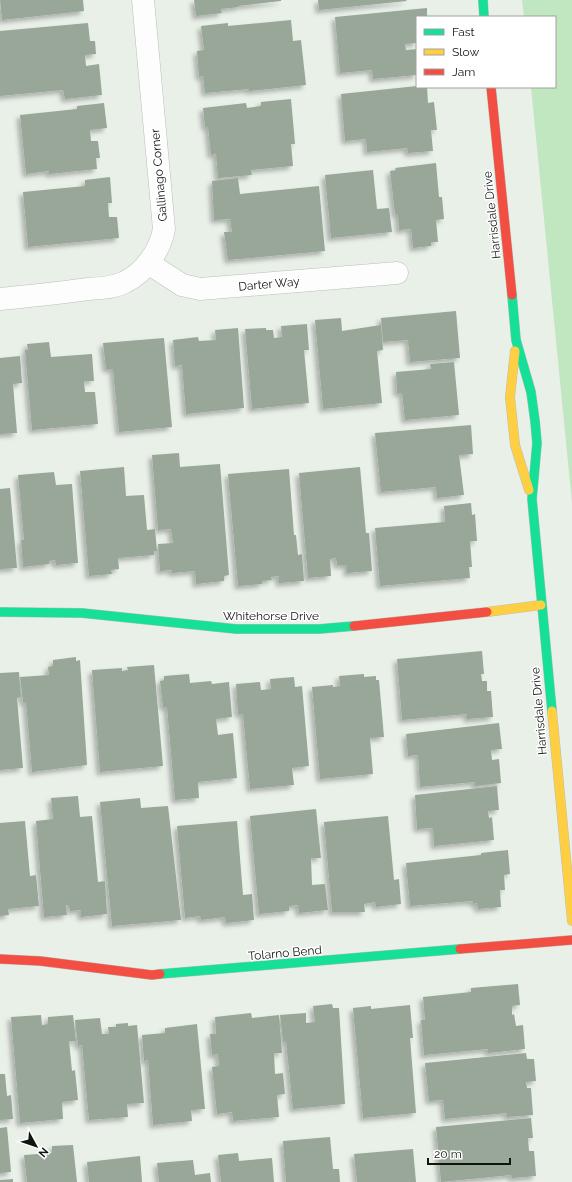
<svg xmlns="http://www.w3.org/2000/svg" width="572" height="1182" viewBox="0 0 572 1182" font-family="Raleway,sans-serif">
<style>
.green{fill:#c0e7bf}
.building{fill:#98a798;filter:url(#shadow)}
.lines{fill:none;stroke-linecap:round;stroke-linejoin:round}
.street-casing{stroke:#b9bfb9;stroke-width:23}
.fast-casing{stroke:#b9bfb9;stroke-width:10}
.slow-casing{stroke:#b9bfb9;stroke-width:10}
.jam-casing{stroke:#b9bfb9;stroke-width:10}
.street{stroke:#fcfdfc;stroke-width:22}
.fast{stroke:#16e098;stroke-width:9}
.slow{stroke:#ffcf43;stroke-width:9}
.jam{stroke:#f24e42;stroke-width:9}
.labels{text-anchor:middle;stroke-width:3;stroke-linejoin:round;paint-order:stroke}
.street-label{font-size:12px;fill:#111511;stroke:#fff}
</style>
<defs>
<filter id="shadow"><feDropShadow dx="-3.5" dy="3.5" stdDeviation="2" flood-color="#0004"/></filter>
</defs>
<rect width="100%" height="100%" fill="#e9f0e8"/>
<path class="green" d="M522,0H572V503L531,87H555V17H524Z"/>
<g class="building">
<path d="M0,0H83L84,11L2,20Z"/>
<path d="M194,0H281V1L238,6L239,7L221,9L222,13L196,16Z"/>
<path d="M318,0H406L407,1L319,10Z"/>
<path d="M427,8V17H417V43L405,44L406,50L417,49V75L373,79L372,70L340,73L335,17Z"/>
<path d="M291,20L293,41L301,40L306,85L249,91V89L205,93L203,76L199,77L197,51L204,50L201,26L228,23V26Z"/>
<path d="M88,23L90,41H95L96,54L85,55L86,66L99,64L102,95L65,99L63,90L0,96V31Z"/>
<path d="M417,86L427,87L428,103L434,102L437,130H431L433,151L408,153L407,148L367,152L366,139L345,141L341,94Z"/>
<path d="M291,99L295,144H291L293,166L251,170L252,175L218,178L216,154L211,155L208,127H205L203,108L246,103L247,108L261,106V102Z"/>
<path d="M104,103L107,128L90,130L91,141H98L100,158H96L97,169L49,174V171L26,174L20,115L77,109V106Z"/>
<path d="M436,163L439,197H442L444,219L436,220L438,242H431V246L413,248L411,229L399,230L398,214H395L390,171L396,170L395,168Z"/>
<path d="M373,170L377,209L389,208L392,232L331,238L325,175Z"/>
<path d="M110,177L112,203H108L109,217H117L119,238L28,247L23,192L85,186V180Z"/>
<path d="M238,178L240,194L319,186L325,251L228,260L224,232H232L230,219L214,220L212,181Z"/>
<path d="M456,311L460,358L410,362L408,340L383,342L381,318Z"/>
<path d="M341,318L342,331L381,325L383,350L377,351L382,403L323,409L315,320Z"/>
<path d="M307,324L309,350H304L309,403L252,409L245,329L266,328V330H273L274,338L282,337L281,326Z"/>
<path d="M238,328L244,408L186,414L182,365L175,366L173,340L198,337L199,341L216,340L215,330Z"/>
<path d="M164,338L172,427L119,432L113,369H106L103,343Z"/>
<path d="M49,342L51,357L92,354L94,381H84L85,392H95L98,424L32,430L25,350H28L27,344Z"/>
<path d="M20,356L22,383L13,384L17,433L0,434V358Z"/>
<path d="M454,362L459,415L405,420L402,393H397L396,372L431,369L430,364Z"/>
<path d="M471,425L473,454L459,455L464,495L437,498L436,487L381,492L375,433Z"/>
<path d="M179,453L180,467L220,464L229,575L224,576V581L196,584L195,571L172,573V570L160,571L158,544L173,543L171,529L158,530L152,455Z"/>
<path d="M124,467L126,496L144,495L147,530L155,529L157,551H154V555L118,558L119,569L111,570L112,574L89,576L80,471Z"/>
<path d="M360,467L366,533H369L372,571L347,573V565H337L336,558L330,559L331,576L308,578L299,473Z"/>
<path d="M289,469L294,535H296L298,555L302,554L304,581L279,583V576L271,577L272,580L262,581V584L238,586L228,474Z"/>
<path d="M54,472L56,485L72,484L78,563L56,565L55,560L49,561V564L23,567L21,540H24L18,475Z"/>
<path d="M10,488L17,568L0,569V489Z"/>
<path d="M471,503L472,515L475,514L477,541H470L472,567H469L470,578L380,586L375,528L445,522L444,506Z"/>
<path d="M482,651L484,674H481L482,681H487V691H491L493,717L467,719V714L402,720L397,659Z"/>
<path d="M76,657V661L80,660L87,765L32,772L26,702H23L20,677L49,675L48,667L53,666V660Z"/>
<path d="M154,665L163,766L100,772L92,670L122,668V671L128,670L127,667Z"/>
<path d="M19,672L21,697L17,698L23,768L0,770V673Z"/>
<path d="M189,674L190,683L211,681L212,684L229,682L232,717L216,719L218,735L233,733L237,778L198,782L199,798L175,800L167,707H163L160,681L164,680V676Z"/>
<path d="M364,674V677L376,676V680H379L384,737L370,738L373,774L320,779L312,687L333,685V687L340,686L339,676Z"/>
<path d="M294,677L295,687L302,686L309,766L292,768L294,785L250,789L243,714H238L236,684L260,682L261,690L271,689L270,679Z"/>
<path d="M499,723L502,749L491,750L492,760L499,759L501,783L475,786V782L420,787L418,755L408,756L406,734Z"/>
<path d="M497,786L499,810L488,811L489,818L492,817L494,840L434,846L433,828L417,829L415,795Z"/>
<path d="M78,796L80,817L92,816L98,882L105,881L107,914L81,917V910L70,911L69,905H66L67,915L44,917L36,821L53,819L51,798Z"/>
<path d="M140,798L141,808L168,806L181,920L112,926L100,802Z"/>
<path d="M316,809L321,858H311L312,885L325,884L328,910L299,913L298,905L289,906V911L259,914L250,816Z"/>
<path d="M388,816L394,880L399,879L401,904L376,907L375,902L364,904L365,912H332L324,822Z"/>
<path d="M25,821L30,876L36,875L39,906L8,909L9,915L0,916V823Z"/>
<path d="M237,821L243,895L252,894L254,920L226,923L225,917L201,920L200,916L185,918L177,826Z"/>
<path d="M508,850L510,874L504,875L505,890H500L501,907L478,909L477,903L473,904V901L410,906L406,863L481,855V853Z"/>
<path d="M518,984L520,1005L512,1006V1015L514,1014L516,1026L523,1025L525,1049L488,1053V1049L424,1055L421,1020H425L423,997L471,992V988Z"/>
<path d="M332,1004L333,1008H339L345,1104L293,1109L286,1041H283L280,1015L306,1013V1023L315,1022L313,1006Z"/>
<path d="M410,1005L413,1038H410L416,1113L363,1118L353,1008L371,1006V1009Z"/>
<path d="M251,1013L252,1018L279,1015L282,1053H274L275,1074L283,1073L285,1094L277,1095L279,1117L233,1121L232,1112L217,1114L212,1067L219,1066L218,1054L212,1055L210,1034H216L215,1017Z"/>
<path d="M41,1015L42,1025L48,1024V1017L73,1015L76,1041H69L72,1071L75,1070L78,1100L62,1102L63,1119L20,1123L11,1017Z"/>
<path d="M100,1018L102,1034H109L108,1027H116V1024L128,1023V1026L137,1025L144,1103L127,1104L128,1117L89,1120L82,1045L78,1046L75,1020Z"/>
<path d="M197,1024L205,1109L191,1110L192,1121L153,1125L148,1060L144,1061L142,1035L165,1033V1028Z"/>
<path d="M526,1053L527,1059H534L536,1081L526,1082L527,1088H531L533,1115L507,1117V1113L445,1119L443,1100L429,1101L425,1063Z"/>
<path d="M0,1074H5L7,1096L11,1095L13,1119L0,1120Z"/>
<path d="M531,1118L533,1138H528L529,1151H534L536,1176L512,1178L511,1175L441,1182L436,1127Z"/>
<path d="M7,1127L11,1172L0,1173V1128Z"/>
<path d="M330,1137L333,1169H339L340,1182H286L283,1141Z"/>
<path d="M73,1145L77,1182H27L24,1155L52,1153V1146Z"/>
<path d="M413,1149L416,1182H357L354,1154Z"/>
<path d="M238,1153L239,1161L272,1158L274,1182H221L218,1155Z"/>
<path d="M140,1156L142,1182H89L87,1162Z"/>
<path d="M193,1160L195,1175L210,1173L211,1182H159L157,1163Z"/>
<path d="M13,1179V1182H0V1180Z"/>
</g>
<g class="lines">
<defs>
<g id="street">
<path d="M148,263L182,285L200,289L397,273"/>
<path d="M0,299C30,296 59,293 89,289C101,288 114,288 125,282C145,272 160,251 164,229L143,0"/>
</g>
<g id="fast">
<path d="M483,0L484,17"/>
<path d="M512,295L516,340L531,392L535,421L537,443L532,499L552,711"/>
<path d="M0,612L82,613L236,629H319L354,626"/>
<path d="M160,974L460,949"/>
</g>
<g id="slow">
<path d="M515,351L510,397L515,445L529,490"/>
<path d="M487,612L541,605"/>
<path d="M552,711L572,921"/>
</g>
<g id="jam">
<path d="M491,87L512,295"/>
<path d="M354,626L487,612"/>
<path d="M460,949L572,940"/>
<path d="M0,959L40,961L152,975L160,974"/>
</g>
</defs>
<use href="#street" class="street-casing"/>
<use href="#fast" class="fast-casing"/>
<use href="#slow" class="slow-casing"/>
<use href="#jam" class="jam-casing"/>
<use href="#street" class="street"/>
<use href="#fast" class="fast"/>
<use href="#slow" class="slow"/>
<use href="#jam" class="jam"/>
</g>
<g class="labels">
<g class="street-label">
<text transform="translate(159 175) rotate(-95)" y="4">Gallinago Corner</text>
<text transform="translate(492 215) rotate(-96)" y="4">Harrisdale Drive</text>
<text transform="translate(269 284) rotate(-5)" y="4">Darter Way</text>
<text x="271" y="620">Whitehorse Drive</text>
<text transform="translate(539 711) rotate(-95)" y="4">Harrisdale Drive</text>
<text transform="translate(285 953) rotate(-5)" y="4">Tolarno Bend</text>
</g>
</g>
<rect x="416" y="16" width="140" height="72" fill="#ffffff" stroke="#a0a1a0"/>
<rect x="424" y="29" width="20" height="6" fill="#16e098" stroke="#a0a1a0"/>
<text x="452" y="36" font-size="12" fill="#111511">Fast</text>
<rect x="424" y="49" width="20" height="6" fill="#ffcf43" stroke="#a0a1a0"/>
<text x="452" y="56" font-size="12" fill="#111511">Slow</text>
<rect x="424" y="69" width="20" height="6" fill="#f24e42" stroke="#a0a1a0"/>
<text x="452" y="76" font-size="12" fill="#111511">Jam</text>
<g transform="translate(36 1146) rotate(130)" stroke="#ffffff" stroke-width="3" paint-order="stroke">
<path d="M0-3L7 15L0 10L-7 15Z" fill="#111511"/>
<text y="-6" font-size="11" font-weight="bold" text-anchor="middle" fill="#111511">N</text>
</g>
<path d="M428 1158v6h82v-6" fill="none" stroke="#111511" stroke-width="2"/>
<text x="434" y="1158" font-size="12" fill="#111511" stroke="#ffffff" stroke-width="3" paint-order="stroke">20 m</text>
</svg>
